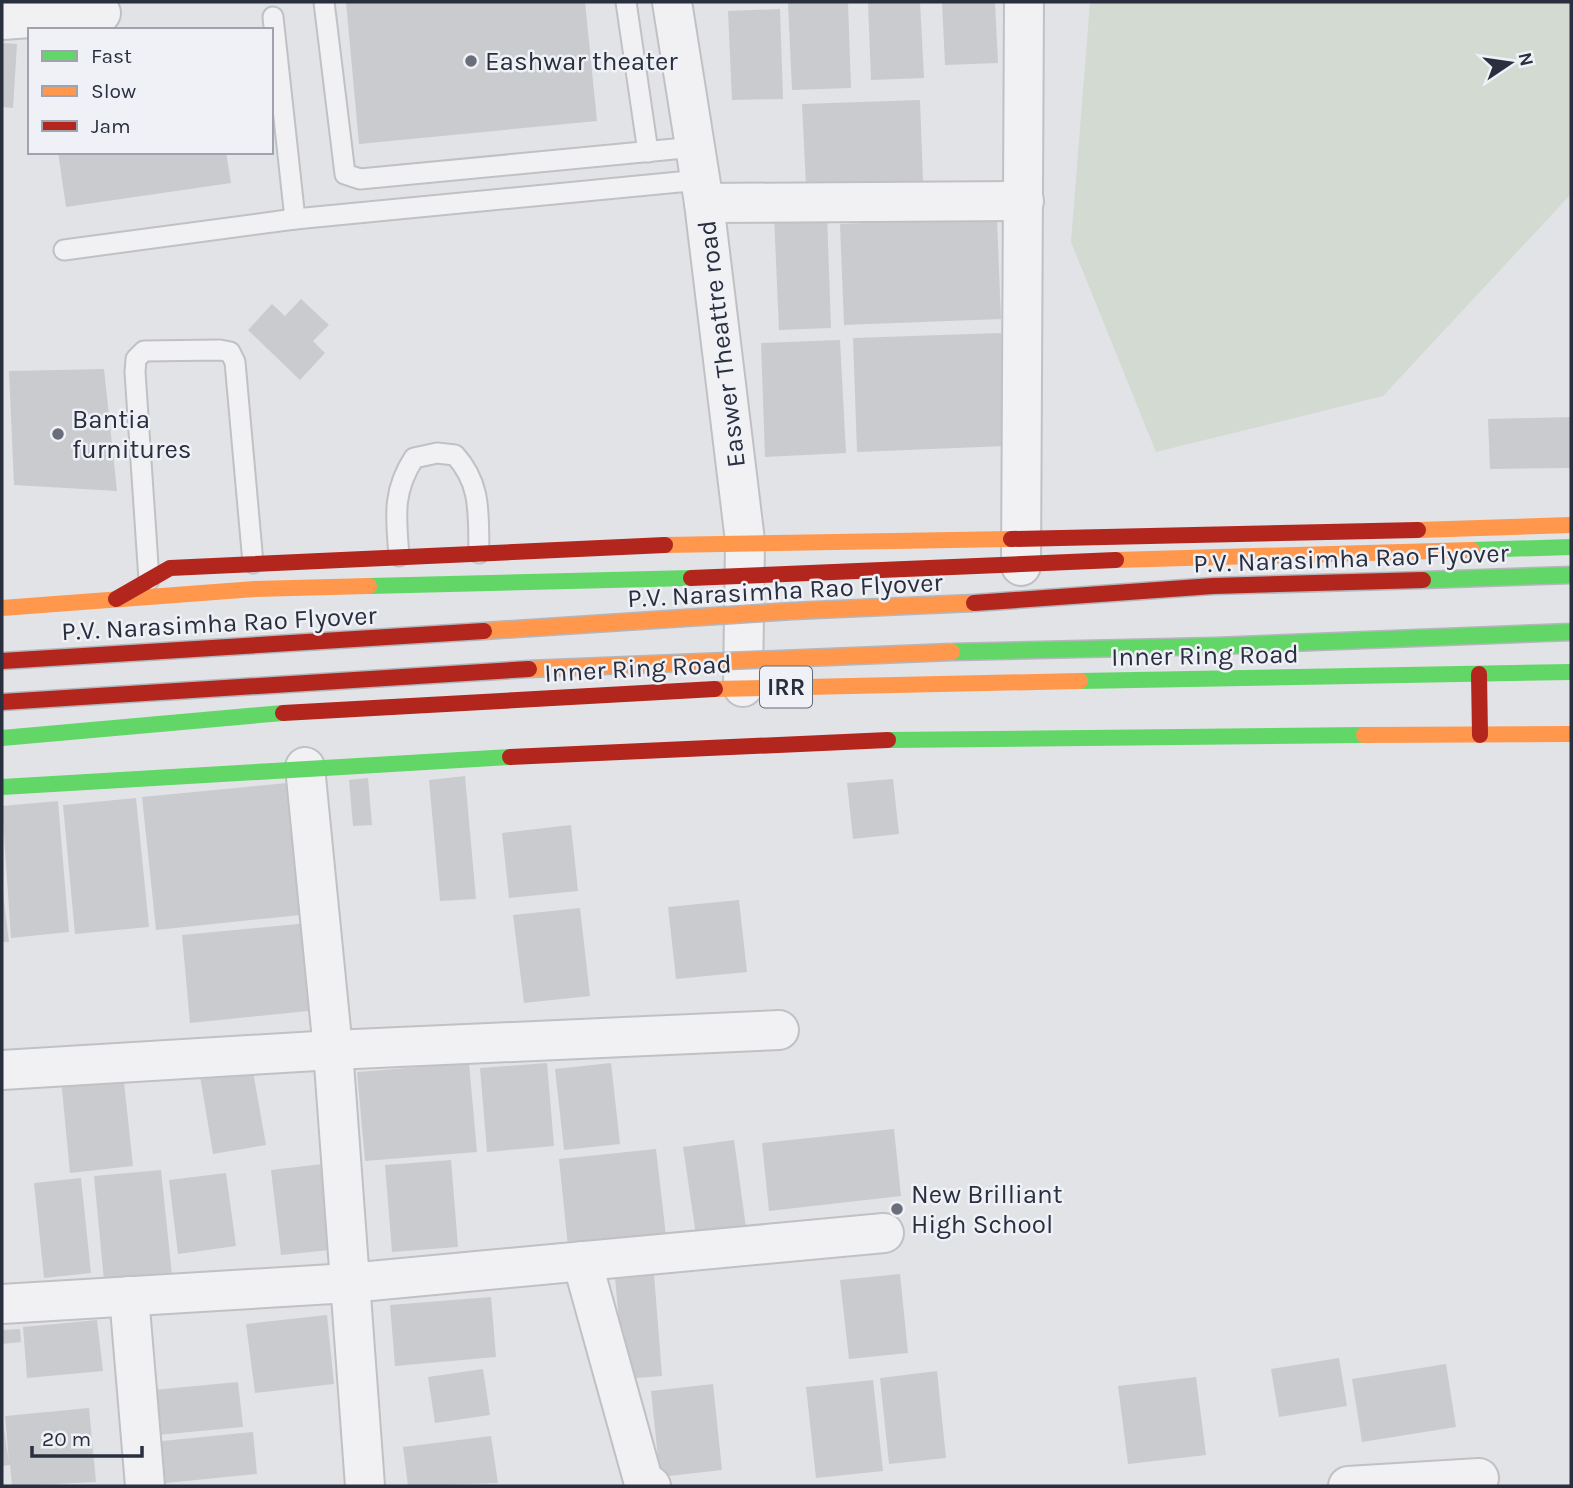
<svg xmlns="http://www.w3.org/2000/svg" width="1573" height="1488" viewBox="0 0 1573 1488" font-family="Karla,sans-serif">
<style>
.green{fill:#d2dad2}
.building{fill:#cacbcf}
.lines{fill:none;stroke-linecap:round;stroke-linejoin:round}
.lane-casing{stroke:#c0c1c5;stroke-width:23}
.street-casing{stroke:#c0c1c5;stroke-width:42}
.lane{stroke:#f1f1f3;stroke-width:19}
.street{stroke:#f1f1f3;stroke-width:38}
.fast{stroke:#63d668;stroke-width:16}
.slow{stroke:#ff974d;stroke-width:16}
.jam{stroke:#b3261e;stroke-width:16}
.fast-bridge-casing{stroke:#b4b6bc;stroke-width:19;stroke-linecap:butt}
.slow-bridge-casing{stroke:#b4b6bc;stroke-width:19;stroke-linecap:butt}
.jam-bridge-casing{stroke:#b4b6bc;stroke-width:19;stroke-linecap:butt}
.fast-bridge{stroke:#63d668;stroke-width:16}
.slow-bridge{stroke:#ff974d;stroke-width:16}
.jam-bridge{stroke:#b3261e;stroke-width:16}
.poi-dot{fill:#6a6e7a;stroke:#eff1f6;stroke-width:2.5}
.labels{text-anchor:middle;stroke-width:5;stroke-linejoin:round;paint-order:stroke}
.shield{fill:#eff1f6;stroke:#646976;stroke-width:2}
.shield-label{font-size:24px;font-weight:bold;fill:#292f3f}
.poi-label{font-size:26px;fill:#292f3f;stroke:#eff1f6;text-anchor:start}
.street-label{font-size:26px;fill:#292f3f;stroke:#eff1f6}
</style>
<rect width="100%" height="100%" fill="#e2e3e7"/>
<path class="green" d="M1090,2H1571V194L1383,396L1156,452L1071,242Z"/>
<g class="building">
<path d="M346,2H585L597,121L359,144Z"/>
<path d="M848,2L851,88L792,90L788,3Z"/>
<path d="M868,2H920L924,78L871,80Z"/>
<path d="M942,2H995L998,63L945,65Z"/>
<path d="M780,9L783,99L732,100L728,11Z"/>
<path d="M2,43L17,44L13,108L2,107Z"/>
<path d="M920,100L923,181L806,186L802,104Z"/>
<path d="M58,152H226L231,183L66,207Z"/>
<path d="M827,214L831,328L779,330L774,216Z"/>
<path d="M997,218L1001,319L844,325L840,224Z"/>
<path d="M301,299L329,325L313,341L325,353L300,380L248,330L272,304L285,316Z"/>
<path d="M1001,333L1006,446L857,452L853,338Z"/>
<path d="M840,340L846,453L765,457L761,343Z"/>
<path d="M104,369L117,491L14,485L9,371Z"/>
<path d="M1571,417V468L1490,469L1488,419Z"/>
<path d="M465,776L476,899L440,901L429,780Z"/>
<path d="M368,778L372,825L353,826L349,780Z"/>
<path d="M893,779L899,834L853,839L847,783Z"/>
<path d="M297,782L310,914L156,930L142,797Z"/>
<path d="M136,798L149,927L75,934L63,805Z"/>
<path d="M58,801L69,932L11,938L2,806Z"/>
<path d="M571,825L578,891L509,898L502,833Z"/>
<path d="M2,885L9,942H2Z"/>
<path d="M739,900L747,972L676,979L668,907Z"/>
<path d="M580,908L590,996L524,1003L513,915Z"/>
<path d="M309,923L318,1010L190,1023L182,935Z"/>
<path d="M251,1060L266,1145L213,1154L199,1070Z"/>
<path d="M469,1063L477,1152L365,1161L357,1072Z"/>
<path d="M547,1063L554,1146L487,1152L480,1068Z"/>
<path d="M611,1063L620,1144L564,1150L555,1069Z"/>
<path d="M123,1073L133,1166L70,1173L61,1079Z"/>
<path d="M894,1129L901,1196L769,1211L762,1143Z"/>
<path d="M734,1140L747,1235L697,1242L683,1147Z"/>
<path d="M656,1149L666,1236L568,1247L559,1159Z"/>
<path d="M451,1160L458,1247L392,1252L385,1165Z"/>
<path d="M331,1163L340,1249L281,1255L271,1170Z"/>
<path d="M161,1170L172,1275L104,1281L94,1176Z"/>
<path d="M226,1173L236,1246L178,1254L169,1180Z"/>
<path d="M81,1178L91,1273L44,1278L34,1183Z"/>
<path d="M654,1274L662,1376L624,1379L615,1277Z"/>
<path d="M900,1274L908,1353L849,1359L840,1280Z"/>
<path d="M491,1297L496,1357L395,1366L390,1305Z"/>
<path d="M327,1315L334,1384L255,1393L246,1324Z"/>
<path d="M97,1320L103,1371L27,1378L23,1327Z"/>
<path d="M20,1329L21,1342L2,1344V1330Z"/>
<path d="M1339,1358L1347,1406L1279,1417L1271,1369Z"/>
<path d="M1446,1364L1456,1427L1362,1442L1352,1379Z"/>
<path d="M483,1369L490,1415L435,1423L428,1377Z"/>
<path d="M937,1371L946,1458L889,1464L880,1378Z"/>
<path d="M1196,1377L1206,1455L1128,1464L1118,1386Z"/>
<path d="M873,1380L883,1471L816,1478L806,1387Z"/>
<path d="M238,1382L243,1427L147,1436L142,1391Z"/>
<path d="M713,1384L722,1470L660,1477L651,1391Z"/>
<path d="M89,1408L96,1482L12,1486L10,1465L2,1466V1416L9,1462L5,1416Z"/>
<path d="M253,1432L257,1474L156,1484L152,1442Z"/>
<path d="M491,1436L498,1483L408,1486L403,1447Z"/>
</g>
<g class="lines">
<defs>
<g id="lane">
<path d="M324,2L345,174L360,179L695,147"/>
<path d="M626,2L648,152"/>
<path d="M273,17L295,219"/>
<path d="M64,250L295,219L700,180"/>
<path d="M399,556C396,517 392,492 414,458L437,453L455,455C482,485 478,514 479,553"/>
<path d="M149,580L135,372L136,359L144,351L220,350L230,352L235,362L253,563"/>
</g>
<g id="street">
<path d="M672,2L704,203L745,541L743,687"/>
<path d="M2,20L101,13"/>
<path d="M704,203L1024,201"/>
<path d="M1021,566L1024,2"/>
<path d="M305,767L333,1050L365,1486"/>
<path d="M2,1070L333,1050L779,1030"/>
<path d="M582,1261L643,1480L651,1486"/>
<path d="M129,1296L145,1486"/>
<path d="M2,1304L349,1283L884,1233"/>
<path d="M1348,1486L1479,1478"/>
</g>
</defs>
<use href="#lane" class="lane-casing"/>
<use href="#street" class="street-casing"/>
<use href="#lane" class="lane"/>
<use href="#street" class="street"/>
<g class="fast">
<path d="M1472,550L1571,547"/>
<path d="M369,586L691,578"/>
<path d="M1080,681L1571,672"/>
<path d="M2,738L283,713"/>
<path d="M888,740L1364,735"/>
<path d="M2,787L510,757"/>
</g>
<g class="slow">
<path d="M1418,530L1571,525"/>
<path d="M665,545L1011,539"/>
<path d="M1116,560L1472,550"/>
<path d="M2,608L255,589L369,586"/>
<path d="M715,689L1080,681"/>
<path d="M1364,735L1571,734"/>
</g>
<g class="jam">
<path d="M1011,539L1418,530"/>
<path d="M691,578L1116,560"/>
<path d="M116,599L170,568L665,545"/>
<path d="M1479,674L1480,735"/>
<path d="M283,713L715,689"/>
<path d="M510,757L888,740"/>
</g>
<defs>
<g id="fast-bridge">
<path d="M1423,580L1571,575"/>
<path d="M952,652L1215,646L1571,632"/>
</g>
<g id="slow-bridge">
<path d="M484,631L793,611L974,603"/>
<path d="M529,669L952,652"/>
</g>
<g id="jam-bridge">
<path d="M974,603L1213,586L1423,580"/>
<path d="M2,661L484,631"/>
<path d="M2,702L529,669"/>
</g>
</defs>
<use href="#fast-bridge" class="fast-bridge-casing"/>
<use href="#slow-bridge" class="slow-bridge-casing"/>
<use href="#jam-bridge" class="jam-bridge-casing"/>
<use href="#fast-bridge" class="fast-bridge"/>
<use href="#slow-bridge" class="slow-bridge"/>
<use href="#jam-bridge" class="jam-bridge"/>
</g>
<g class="poi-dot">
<circle cx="471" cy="61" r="7"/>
<circle cx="58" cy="434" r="7"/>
<circle cx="897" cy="1209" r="7"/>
</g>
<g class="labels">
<rect class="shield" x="760" y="666.5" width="52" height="41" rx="5"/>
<g class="shield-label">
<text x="786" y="695">IRR</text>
</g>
<g class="poi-label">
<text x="485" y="70">Eashwar theater</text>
<text x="72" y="428">Bantia<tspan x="72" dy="30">furnitures</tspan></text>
<text x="911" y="1203">New Brilliant<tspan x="911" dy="30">High School</tspan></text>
</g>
<g class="street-label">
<text transform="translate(721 344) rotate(-97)" y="9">Easwer Theattre road</text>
<text transform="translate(1351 558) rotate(-2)" y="9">P.V. Narasimha Rao Flyover</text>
<text transform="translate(785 590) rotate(-3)" y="9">P.V. Narasimha Rao Flyover</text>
<text transform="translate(219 623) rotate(-3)" y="9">P.V. Narasimha Rao Flyover</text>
<text transform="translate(1205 655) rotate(-1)" y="9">Inner Ring Road</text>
<text transform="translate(638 668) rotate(-3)" y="9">Inner Ring Road</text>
</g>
</g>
<rect width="1573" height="1488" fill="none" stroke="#292f3f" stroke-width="7"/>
<rect x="28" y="28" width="245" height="126" fill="#eff1f6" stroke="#a0a3ad" stroke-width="2"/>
<rect x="42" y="51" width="35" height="10" fill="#63d668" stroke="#a0a3ad" stroke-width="2"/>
<text x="91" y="63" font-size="21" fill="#292f3f">Fast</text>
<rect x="42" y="86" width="35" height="10" fill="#ff974d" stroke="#a0a3ad" stroke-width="2"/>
<text x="91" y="98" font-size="21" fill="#292f3f">Slow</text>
<rect x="42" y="121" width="35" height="10" fill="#b3261e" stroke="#a0a3ad" stroke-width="2"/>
<text x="91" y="133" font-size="21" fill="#292f3f">Jam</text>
<g transform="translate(1510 63) rotate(77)" stroke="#eff1f6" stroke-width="5" paint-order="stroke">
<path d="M0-5L12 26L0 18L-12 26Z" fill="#292f3f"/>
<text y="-10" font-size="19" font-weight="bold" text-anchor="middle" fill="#292f3f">N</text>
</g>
<path d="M32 1446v10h110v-10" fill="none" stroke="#292f3f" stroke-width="3.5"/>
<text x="42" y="1446" font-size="21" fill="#292f3f" stroke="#eff1f6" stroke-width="5" paint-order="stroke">20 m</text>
</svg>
